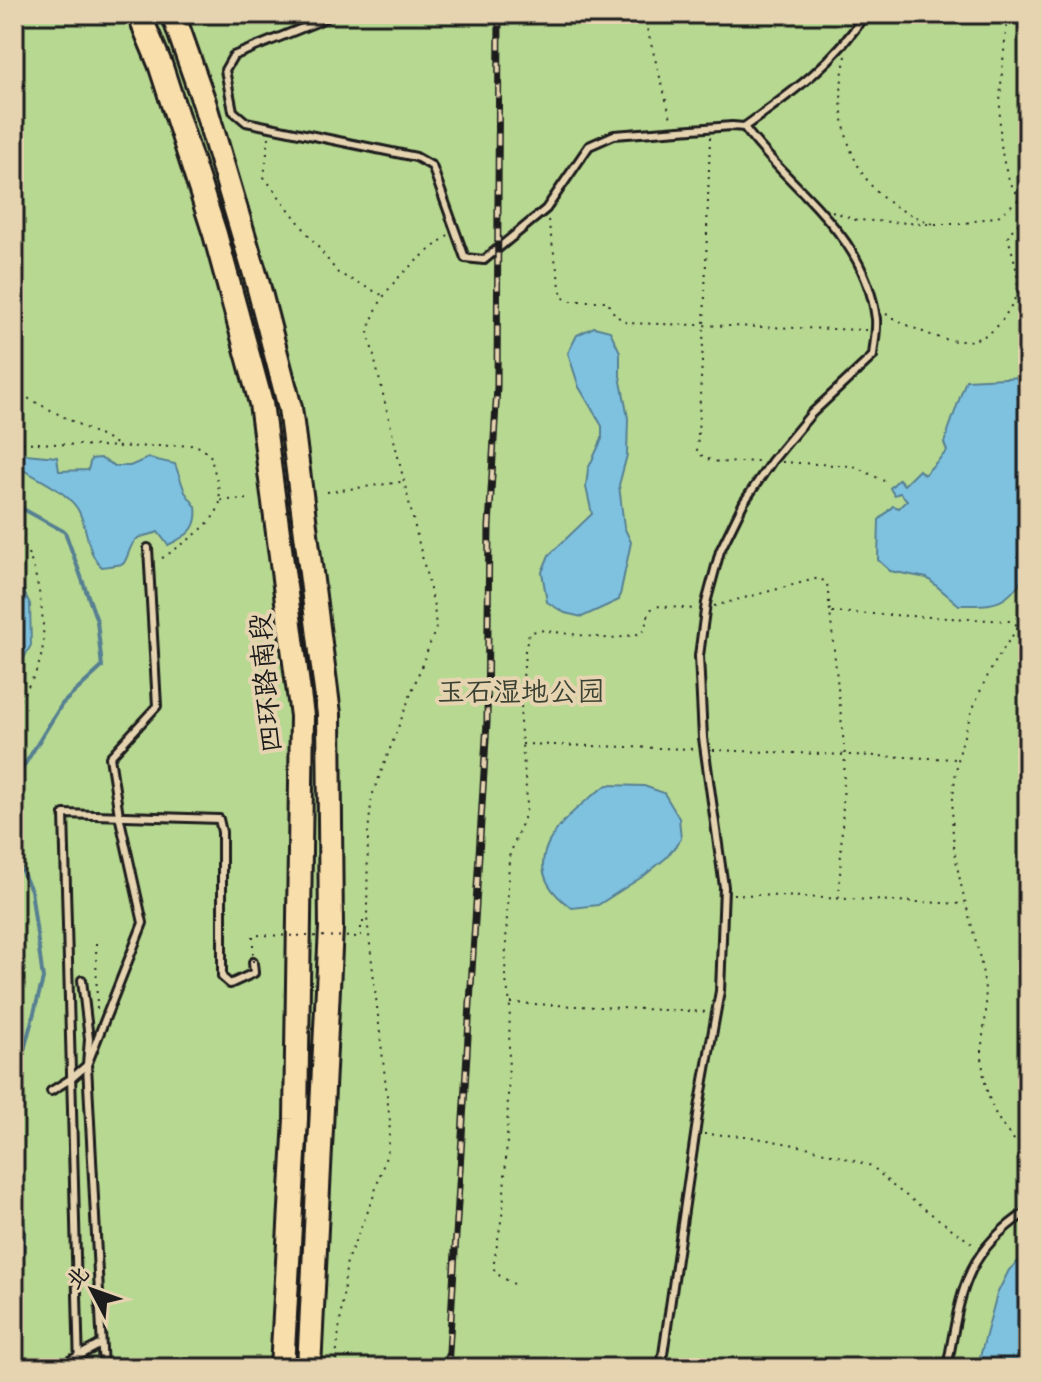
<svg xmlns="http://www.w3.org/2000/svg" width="1042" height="1382" viewBox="0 0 1042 1382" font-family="'Balsamiq Sans','LXGW WenKai TC',sans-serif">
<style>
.green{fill:#b7d891;stroke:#6a7a56;stroke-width:2}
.water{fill:#7fc2e0;stroke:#578092;stroke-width:2}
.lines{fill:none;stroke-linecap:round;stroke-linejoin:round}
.stream{stroke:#578092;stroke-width:4}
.lane-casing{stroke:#1c1c1c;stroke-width:12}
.highway-casing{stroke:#1c1c1c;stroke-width:28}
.path{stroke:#1c1c1c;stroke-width:2;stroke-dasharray:2 6;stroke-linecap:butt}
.lane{stroke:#e6d4b1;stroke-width:6}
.highway{stroke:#f8deab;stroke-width:22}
.rail-casing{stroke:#1c1c1c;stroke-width:7}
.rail{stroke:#e6d4b1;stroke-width:4;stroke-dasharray:12;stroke-linecap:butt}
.path-bridge{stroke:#1c1c1c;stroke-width:2;stroke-dasharray:2 6;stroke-linecap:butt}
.labels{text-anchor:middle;stroke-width:8;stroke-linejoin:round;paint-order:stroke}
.street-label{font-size:28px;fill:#1c1c1c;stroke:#e6d4b1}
.park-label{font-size:28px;fill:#3b4233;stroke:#e6d4b1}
</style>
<rect width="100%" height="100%" fill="#e6d4b1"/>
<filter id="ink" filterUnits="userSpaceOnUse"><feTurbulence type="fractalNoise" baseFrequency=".0125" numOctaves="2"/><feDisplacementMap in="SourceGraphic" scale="16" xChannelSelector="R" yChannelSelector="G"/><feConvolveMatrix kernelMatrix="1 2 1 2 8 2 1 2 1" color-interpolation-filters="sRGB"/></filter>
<g filter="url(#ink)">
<rect class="green" x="14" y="14" width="1014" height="1354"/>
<g class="water">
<path d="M594,327L610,331L620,352V376L628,418L627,455L619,485L624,527L631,542L619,600L582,617L565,613L547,602L542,572L549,555L592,514L586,487L588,469L602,439V426L579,387L568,353L577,335Z"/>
<path d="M1025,377L1028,378V405L1026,406L1028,572C1004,606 999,605 959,605L927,578L890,571L878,560L879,520L893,506L899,508L907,500L900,493L894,495L890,488L899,479L904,485L919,470L924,475L947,451L944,443L966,380Z"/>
<path d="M14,453L57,457L59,471L88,470L91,459L100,458L115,466H130L148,458L175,464L185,492L196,507C199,529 187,536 168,545L158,532C152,535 142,535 137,539C129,544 129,557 123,564L102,567C85,552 89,527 77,508C65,490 33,476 14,465Z"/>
<path d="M14,572L30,604L31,645L14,676Z"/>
<path d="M607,785L644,786L664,793L679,818L681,839L666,858L645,875L598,905L572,908C508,864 564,815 607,785Z"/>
<path d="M1028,1252L1027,1368H977L997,1294L1009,1270Z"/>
</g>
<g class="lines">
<g class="stream">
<path d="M14,504L65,532L97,621L102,667L62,704L14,782"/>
<path d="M14,855L31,890L43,979L24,1050L14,1061"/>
<path d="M14,1179L18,1184C23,1215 30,1253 14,1281"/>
</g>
<defs>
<g id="lane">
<path d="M331,14L317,22L233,56L225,70L233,111L246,122L416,157L432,166L465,258L484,260L546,209L589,146L614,135L732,126L744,127C791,191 865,232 876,319C877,330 874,344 873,356L811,414L772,461L744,502L720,551L706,603L699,656L703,738L724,887L720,991L699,1108L661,1368"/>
<path d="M744,127C790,94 835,63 865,14"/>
<path d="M82,980L89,1039L87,1065L103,1368"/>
<path d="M51,1091L72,1078L87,1065L143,923L119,815L110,757L157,706L148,548"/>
<path d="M56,1368L101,1344"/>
<path d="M79,1368L64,814L219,819L222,832V977L230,984L254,973L253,962"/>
<path d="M947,1368C961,1296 961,1254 1028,1211"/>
</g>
<g id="highway">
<path d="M139,14L160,64L215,234L261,403L302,716L296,1119L282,1368"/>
<path d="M173,14L204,102L257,281L290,408L329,714L331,928L309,1368"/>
</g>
</defs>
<use href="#lane" class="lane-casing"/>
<use href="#highway" class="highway-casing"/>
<g class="path">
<path d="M643,14L672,122"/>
<path d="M1007,18C1004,66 987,158 1019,196"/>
<path d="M846,56C834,103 844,159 879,194C894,209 914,216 933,224"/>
<path d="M269,137L264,177L338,273L382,295"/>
<path d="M710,137L704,325L697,451C711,468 739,461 760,461"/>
<path d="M832,211L856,220L928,224"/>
<path d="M548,220L562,297L570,301H607L615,315L627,323L866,330"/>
<path d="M935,224H961L998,216L1028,192"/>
<path d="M886,314C921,332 973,362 1003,319C1008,311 1015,301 1017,292C1020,274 1012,253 1008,237L1014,227L1028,217"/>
<path d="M14,391L120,446"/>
<path d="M14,442L121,447L196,445L210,454C213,468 219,484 220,499C221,522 176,548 158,561"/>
<path d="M782,462L854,466L884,481"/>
<path d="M327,492L401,482"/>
<path d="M221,500L249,499"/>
<path d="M14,534C37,549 47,626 42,652C38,674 26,690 14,707"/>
<path d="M714,606L819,578L827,583L845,755L839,899"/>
<path d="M832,612L1010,621L1019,626"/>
<path d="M1028,616C971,682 940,779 957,865C965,911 984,956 986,1002C987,1016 983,1031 982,1045C981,1087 993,1126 1028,1152"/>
<path d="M522,744L695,749"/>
<path d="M713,750L958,759"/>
<path d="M733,894L965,904"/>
<path d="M361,929V922H365"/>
<path d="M96,943L97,1014"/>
<path d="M511,1003L709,1012"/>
<path d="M704,1134L746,1136L811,1148L872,1166L893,1186L974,1245"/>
<path d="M1020,1148L1025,1159L1024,1201"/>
<path d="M514,1284L500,1276L493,1268L503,1210L507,1141L510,1003L505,975L509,857L526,813L527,800L520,722L525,651L529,633L539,630L612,639L643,633L650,610L656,606L696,609"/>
<path d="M335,1368L347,1260L371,1204L388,1150L390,1122L367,918L368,832L372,796L436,628L434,606L368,332C382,283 411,266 448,235"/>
</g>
<use href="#lane" class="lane"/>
<use href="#highway" class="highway"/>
<defs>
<path id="rail" d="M448,1368L487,722L489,527L497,387L499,14"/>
</defs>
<use href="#rail" class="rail-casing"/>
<use href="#rail" class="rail"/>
<path class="path-bridge" d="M253,962V935L361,937V929"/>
</g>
</g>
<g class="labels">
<g class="street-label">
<text transform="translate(265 683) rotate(-95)" y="10">四环路南段</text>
</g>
<g class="park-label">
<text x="521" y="701">玉石湿地公园</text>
</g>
</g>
<rect width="1042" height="1382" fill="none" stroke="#e6d4b1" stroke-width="48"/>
<rect x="24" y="24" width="994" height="1334" fill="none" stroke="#1c1c1c" stroke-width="3" filter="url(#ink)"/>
<g transform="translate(92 1290) rotate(311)" stroke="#e6d4b1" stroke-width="6" paint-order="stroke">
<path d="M0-6L14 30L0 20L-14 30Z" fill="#1c1c1c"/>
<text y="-12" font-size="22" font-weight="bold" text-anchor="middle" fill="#1c1c1c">北</text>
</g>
</svg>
